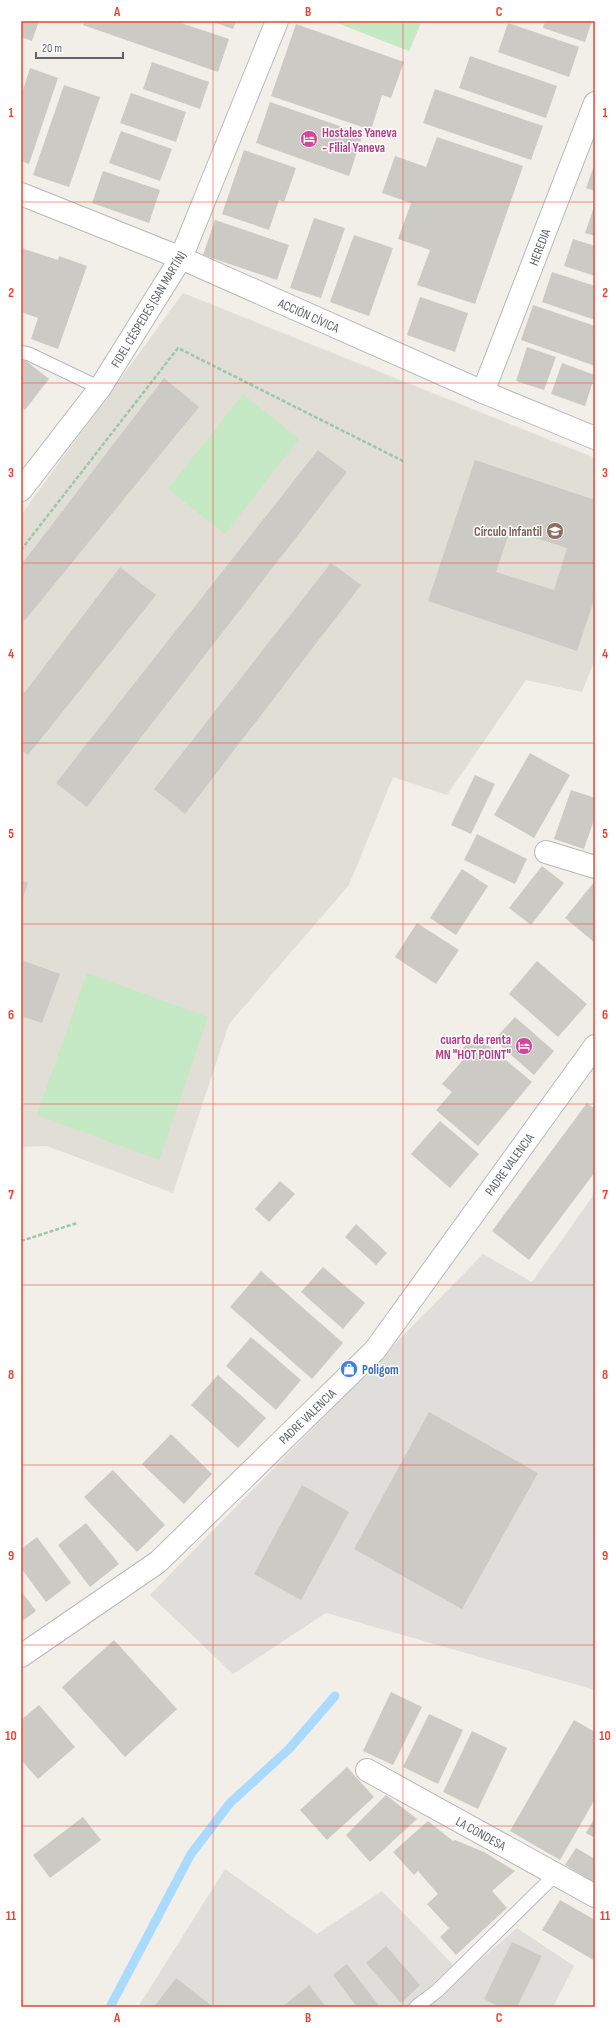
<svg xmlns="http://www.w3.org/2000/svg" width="616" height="2028" viewBox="0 0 616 2028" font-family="'Sofia Sans Condensed',sans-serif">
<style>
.industrial{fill:#e0deda}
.education{fill:#e1ded6}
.green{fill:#c5e8c5}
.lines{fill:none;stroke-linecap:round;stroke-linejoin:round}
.stream{stroke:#aadaff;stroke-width:9}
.building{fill:#cccac5;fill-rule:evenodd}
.lane-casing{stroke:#b5b8bc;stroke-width:15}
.street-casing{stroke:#b5b8bc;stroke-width:24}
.secondary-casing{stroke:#b6babf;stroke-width:24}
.path{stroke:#9cc7a9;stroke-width:2.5;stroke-dasharray:4 2;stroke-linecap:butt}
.lane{stroke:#fff;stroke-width:13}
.street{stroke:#fff;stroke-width:22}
.secondary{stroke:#fff;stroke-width:22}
.grid{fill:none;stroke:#ea4335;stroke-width:1;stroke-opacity:0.55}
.labels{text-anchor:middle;stroke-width:3;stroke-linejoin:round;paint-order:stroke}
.hotel-label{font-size:13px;font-weight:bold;fill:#b23c85;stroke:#fff;text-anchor:start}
.street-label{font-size:13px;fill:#5f6368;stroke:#fff}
.education-label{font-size:13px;font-weight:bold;fill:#785e54;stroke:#fff;text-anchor:end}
.shop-label{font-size:13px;font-weight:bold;fill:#366cbe;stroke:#fff;text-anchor:start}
.neatline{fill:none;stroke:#ea4335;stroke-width:1.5}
.grid-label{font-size:13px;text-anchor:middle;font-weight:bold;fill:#ea4335}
</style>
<rect width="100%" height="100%" fill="#f1efe8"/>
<g class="industrial">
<path d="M595,1193V1690L326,1613L233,1674L150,1595L483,1254L532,1282Z"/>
<path d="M225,1869L317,1934L382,1891L463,1975L517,1928L574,1966L553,2007H138Z"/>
</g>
<path class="education" d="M183,293L595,458V659L582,692L526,680L447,795L393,777L349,885L229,1024L173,1193L47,1146L21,1147V515Z"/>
<g class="green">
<path d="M332,21H422L409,51Z"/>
<path d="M243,394L299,439L225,534L168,489Z"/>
<path d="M87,973L208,1017L159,1160L37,1115Z"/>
</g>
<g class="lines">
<path class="stream" d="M110,2007L191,1854L230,1803L289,1749L335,1696"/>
</g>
<g class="building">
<path d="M21,21H39L32,41L21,37Z"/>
<path d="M85,21H175L229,39L218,72L83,25Z"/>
<path d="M211,21H236L233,29Z"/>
<path d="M545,21H592L585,42L543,28Z"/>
<path d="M508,23L579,47L569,77L498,52Z"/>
<path d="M296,24L404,62L391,98L382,95L371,130L271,96Z"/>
<path d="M470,56L557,86L546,118L459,88Z"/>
<path d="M152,62L209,82L200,109L143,89Z"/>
<path d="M30,68L58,78L29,164L21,161V96Z"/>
<path d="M64,85L100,97L69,187L33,175Z"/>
<path d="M435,89L543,126L531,160L423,123Z"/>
<path d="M131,93L186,112L176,142L120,123Z"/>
<path d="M270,102L363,134L349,176L256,143Z"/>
<path d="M121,131L172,149L160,181L109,163Z"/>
<path d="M437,137L523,166L475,304L417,285L430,250L398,239L411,203L382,193L395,156L426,167Z"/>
<path d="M244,150L296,168L284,202L279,200L269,230L222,214Z"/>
<path d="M595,163V191L586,188Z"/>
<path d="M103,171L160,190L149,223L92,203Z"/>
<path d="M595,204V236L585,233Z"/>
<path d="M314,218L345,228L321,298L290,288Z"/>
<path d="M215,220L289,245L277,280L203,255Z"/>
<path d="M354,235L393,248L369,316L330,302Z"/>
<path d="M573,239L595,246V276L564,266Z"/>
<path d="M21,248L58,260L59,256L87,266L58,349L31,339L38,318L21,312Z"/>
<path d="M552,272L595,286V320L542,302Z"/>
<path d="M420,297L468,313L455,352L407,335Z"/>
<path d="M533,305L595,326V366L521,340Z"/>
<path d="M527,347L556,357L544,390L516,381Z"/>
<path d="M21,357L49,379L25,410L21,407Z"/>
<path d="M562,363L595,375L585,406L551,394Z"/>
<path d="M164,378L199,407L21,625V565Z"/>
<path d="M318,450L347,472L87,807L56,783Z"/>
<path d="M475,460L595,500V597L577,651L428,601ZM510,530L567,548L554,590L496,572Z"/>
<path d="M331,563L361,585L185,814L154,789Z"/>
<path d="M120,567L156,595L28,755L21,750V690L25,692Z"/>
<path d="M530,753L570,775L534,838L494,815Z"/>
<path d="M475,775L495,784L471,834L451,825Z"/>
<path d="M571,790L595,798V817L584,849L554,839Z"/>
<path d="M477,834L527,859L515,884L464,860Z"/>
<path d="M542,866L564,883L531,925L509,908Z"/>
<path d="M462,869L488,886L456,935L430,918Z"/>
<path d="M21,880L28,883L21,903Z"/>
<path d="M595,881V943L565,918Z"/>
<path d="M417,923L459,950L436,984L395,957Z"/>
<path d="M21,960L60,974L42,1023L21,1016Z"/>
<path d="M537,961L587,1004L558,1037L509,994Z"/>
<path d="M515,1017L554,1051L534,1075L494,1040Z"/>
<path d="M475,1034L532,1082L478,1146L436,1110L452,1092L442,1084L463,1060L457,1055Z"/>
<path d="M587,1103L595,1109V1172L529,1260L492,1231Z"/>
<path d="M440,1121L479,1154L450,1188L411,1154Z"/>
<path d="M280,1181L295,1194L269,1222L255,1209Z"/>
<path d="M356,1224L387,1253L376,1265L345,1237Z"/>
<path d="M323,1267L365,1303L343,1329L301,1292Z"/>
<path d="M261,1271L343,1343L312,1379L230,1307Z"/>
<path d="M251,1337L301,1380L276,1410L226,1366Z"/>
<path d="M218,1375L266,1418L238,1448L191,1405Z"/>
<path d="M429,1412L538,1473L462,1609L354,1549Z"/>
<path d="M171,1434L212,1474L184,1504L142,1464Z"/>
<path d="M113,1470L165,1525L137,1552L84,1497Z"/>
<path d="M302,1485L349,1512L301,1600L254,1574Z"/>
<path d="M86,1523L119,1564L90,1587L58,1545Z"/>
<path d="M37,1537L71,1583L46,1602L21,1568V1549Z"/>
<path d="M21,1591L36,1611L21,1622Z"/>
<path d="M114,1640L177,1709L125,1757L62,1687Z"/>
<path d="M391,1692L422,1707L393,1765L363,1751Z"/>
<path d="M39,1705L75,1747L38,1779L21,1760V1720Z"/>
<path d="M429,1714L463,1730L438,1784L403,1767Z"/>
<path d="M574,1720L595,1732V1799L560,1860L510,1831Z"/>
<path d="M472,1731L507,1748L478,1809L443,1792Z"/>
<path d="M347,1767L374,1797L327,1840L300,1810Z"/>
<path d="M386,1795L417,1819L370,1862L346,1835Z"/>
<path d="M83,1817L101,1840L50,1878L33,1855Z"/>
<path d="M595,1817V1838L586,1833Z"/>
<path d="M428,1821L453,1841L455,1840L484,1852L515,1871L492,1891L507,1908L456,1955L440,1937L449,1928L427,1904L438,1894L418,1871L414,1875L393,1852Z"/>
<path d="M576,1848L595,1859V1883L565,1865Z"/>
<path d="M560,1900L595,1920V1961L542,1930Z"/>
<path d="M512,1942L542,1956L517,2007H500L484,1999Z"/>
<path d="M386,1946L420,1985L401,2003L366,1963Z"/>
<path d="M347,1964L380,2007H357L333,1975Z"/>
<path d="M176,1978L213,2007H154Z"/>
<path d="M309,1985L326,2007H282Z"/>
</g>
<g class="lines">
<defs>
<g id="lane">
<path d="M21,352L29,354L100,388"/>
<path d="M416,2007L437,1991L556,1874"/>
</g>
<g id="street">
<path d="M21,194L181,258L100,388L21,490"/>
<path d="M483,392L595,103"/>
<path d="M546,852L595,867"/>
<path d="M367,1770L595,1896"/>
</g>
<g id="secondary">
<path d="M277,21L181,258L483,392L595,438"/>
<path d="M21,1656L158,1562L375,1350L595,1046"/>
</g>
</defs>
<use href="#lane" class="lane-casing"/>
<use href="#street" class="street-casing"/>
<use href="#secondary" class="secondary-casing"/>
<g class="path">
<path d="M21,550L178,348L403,461"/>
<path d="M21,1241L77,1223"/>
</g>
<use href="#lane" class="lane"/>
<use href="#street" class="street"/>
<use href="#secondary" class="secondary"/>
</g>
<path class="grid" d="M213,21V2007M403,21V2007M21,202H595M21,383H595M21,563H595M21,743H595M21,924H595M21,1104H595M21,1285H595M21,1465H595M21,1645H595M21,1826H595"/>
<defs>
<symbol id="hotel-disc" viewBox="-11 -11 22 22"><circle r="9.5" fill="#d1479c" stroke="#fff"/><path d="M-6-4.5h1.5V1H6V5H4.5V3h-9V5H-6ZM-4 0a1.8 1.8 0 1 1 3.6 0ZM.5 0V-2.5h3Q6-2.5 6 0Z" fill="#fff"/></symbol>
<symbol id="school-disc" viewBox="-11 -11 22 22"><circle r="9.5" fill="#8d6e63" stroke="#fff"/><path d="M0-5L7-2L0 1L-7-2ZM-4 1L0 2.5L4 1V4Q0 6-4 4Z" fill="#fff"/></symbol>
<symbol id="shop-disc" viewBox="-11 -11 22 22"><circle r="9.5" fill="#3f7fe0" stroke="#fff"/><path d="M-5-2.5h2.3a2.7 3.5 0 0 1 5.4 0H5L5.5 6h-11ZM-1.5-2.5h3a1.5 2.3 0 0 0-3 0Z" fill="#fff"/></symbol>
</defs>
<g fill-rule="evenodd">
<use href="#hotel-disc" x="299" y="129" width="20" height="20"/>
<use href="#school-disc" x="545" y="521" width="20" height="20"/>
<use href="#hotel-disc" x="514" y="1036" width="20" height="20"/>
<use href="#shop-disc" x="339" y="1359" width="20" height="20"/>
</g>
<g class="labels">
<g class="hotel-label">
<text x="322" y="137">Hostales Yaneva<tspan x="322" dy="15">- Filial Yaneva</tspan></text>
<text x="511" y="1044" text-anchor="end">cuarto de renta<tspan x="511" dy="15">MN "HOT POINT"</tspan></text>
</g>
<g class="street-label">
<text transform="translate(539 247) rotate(-69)" y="5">HEREDIA</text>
<text transform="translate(148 309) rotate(-59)" y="5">FIDEL CÉSPEDES (SAN MARTÍN)</text>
<text transform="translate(309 315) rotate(24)" y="5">ACCIÓN CÍVICA</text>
<text transform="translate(509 1164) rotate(-54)" y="5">PADRE VALENCIA</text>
<text transform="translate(307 1416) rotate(-44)" y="5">PADRE VALENCIA</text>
<text transform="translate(481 1833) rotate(29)" y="5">LA CONDESA</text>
</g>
<g class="education-label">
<text x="542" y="536">Círculo Infantil</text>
</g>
<g class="shop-label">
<text x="362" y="1374">Poligom</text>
</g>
</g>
<rect width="616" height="2028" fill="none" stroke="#ffffff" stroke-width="44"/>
<path d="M36 52v6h87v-6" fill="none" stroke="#5f6368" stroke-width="2"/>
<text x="42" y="52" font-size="12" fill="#5f6368" stroke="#ffffff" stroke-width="3" paint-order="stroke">20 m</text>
<rect x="22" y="22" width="572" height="1984" class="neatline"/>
<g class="grid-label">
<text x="117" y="16">A</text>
<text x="308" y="16">B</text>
<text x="499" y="16">C</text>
<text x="11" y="117">1</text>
<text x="605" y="117">1</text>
<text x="11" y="297">2</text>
<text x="605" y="297">2</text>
<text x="11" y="477">3</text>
<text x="605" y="477">3</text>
<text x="11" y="658">4</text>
<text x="605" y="658">4</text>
<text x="11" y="838">5</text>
<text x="605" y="838">5</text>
<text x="11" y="1019">6</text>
<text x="605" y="1019">6</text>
<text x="11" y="1199">7</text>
<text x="605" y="1199">7</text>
<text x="11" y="1379">8</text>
<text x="605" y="1379">8</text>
<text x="11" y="1560">9</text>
<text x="605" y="1560">9</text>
<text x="11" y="1740">10</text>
<text x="605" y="1740">10</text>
<text x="11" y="1920">11</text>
<text x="605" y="1920">11</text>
<text x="117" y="2022">A</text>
<text x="308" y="2022">B</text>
<text x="499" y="2022">C</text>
</g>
</svg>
